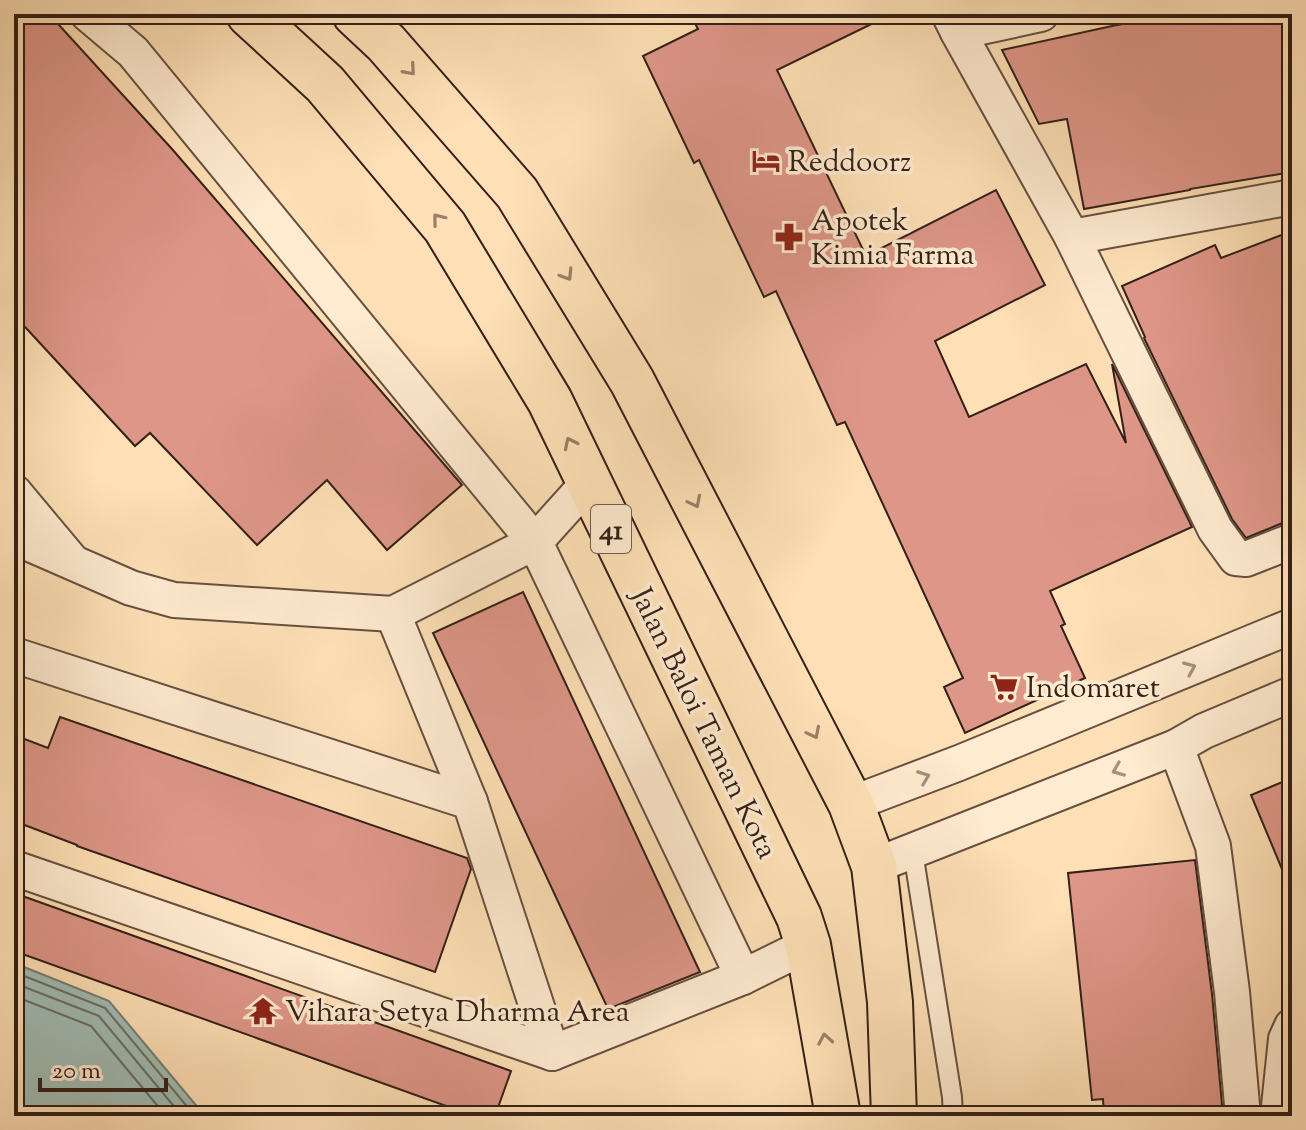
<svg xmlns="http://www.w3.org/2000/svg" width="1306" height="1130" viewBox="0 0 1306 1130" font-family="'Sorts Mill Goudy',serif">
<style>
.water{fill:#a1bcb4;stroke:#757e76;stroke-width:2}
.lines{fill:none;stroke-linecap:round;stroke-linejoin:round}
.shore{stroke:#6a6e66;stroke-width:2}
.building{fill:#de9688;stroke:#332018;stroke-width:2}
.lane-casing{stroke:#665040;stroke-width:22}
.street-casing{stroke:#665040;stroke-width:38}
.highway-casing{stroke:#332018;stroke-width:48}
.lane{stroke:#ffebd0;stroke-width:18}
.street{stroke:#ffebd0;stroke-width:34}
.highway{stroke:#ffe0b6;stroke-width:44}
.oneway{stroke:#998067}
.oneway2{stroke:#a3907d}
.labels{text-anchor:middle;stroke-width:7;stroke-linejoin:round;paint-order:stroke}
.shield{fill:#ffebd0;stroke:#705d4f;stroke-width:2}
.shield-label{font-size:28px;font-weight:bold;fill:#332018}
.poi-label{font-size:30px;fill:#332018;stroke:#ffebd0;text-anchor:start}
.street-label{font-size:30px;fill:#332018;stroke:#ffebd0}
</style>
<rect width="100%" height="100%" fill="#ffe0b6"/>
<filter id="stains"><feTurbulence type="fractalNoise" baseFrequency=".0025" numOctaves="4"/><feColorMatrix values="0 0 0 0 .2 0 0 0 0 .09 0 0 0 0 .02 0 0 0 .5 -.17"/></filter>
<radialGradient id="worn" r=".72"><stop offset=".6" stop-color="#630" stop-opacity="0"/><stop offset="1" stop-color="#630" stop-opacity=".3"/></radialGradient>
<path class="water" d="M14,963L109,1001L205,1116H14Z"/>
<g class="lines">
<g class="shore">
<path d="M14,972L105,1008L195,1116"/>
<path d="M14,983L99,1016L182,1116"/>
<path d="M14,996L91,1026L166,1116"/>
</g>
</g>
<g class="building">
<path d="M14,14H49L172,149L462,485L387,550L327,480L257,545L150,433L135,446L14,315Z"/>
<path d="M690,14H892L777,70L866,256L996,190L1045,285L935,341L969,417L1086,364L1126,443L1112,364L1192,527L1050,591L1065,624L1061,626L1085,678L965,733L944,687L963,678L845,422L837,425L776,291L764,297L699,160L694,163L643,56L698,29Z"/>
<path d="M1177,14H1292V172L1190,189V190L1084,209L1067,119L1039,124L1002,50L1112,26Z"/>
<path d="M1292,231V521L1285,522L1246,538L1232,519L1144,338L1145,337L1122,286L1215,245L1221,258Z"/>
<path d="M523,592L700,972L608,1009L433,633Z"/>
<path d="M60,717L467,858L471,869L435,972L77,846V845L14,821V735L48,748Z"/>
<path d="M1292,778V893L1251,795Z"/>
<path d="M1195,860L1212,994L1223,1116H1104L1103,1099L1092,1100L1068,873Z"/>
<path d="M14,893L511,1071L495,1116H474L14,951Z"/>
</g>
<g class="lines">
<defs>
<path id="lane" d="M913,852L952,1097L953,1116"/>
<g id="street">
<path d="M88,14L133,52L535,542L743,977"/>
<path d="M949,14L958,32L1072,237L1215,529L1236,558L1246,559L1292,541"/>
<path d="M958,32L1041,14"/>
<path d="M1072,237L1292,197"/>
<path d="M14,492L70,559"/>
<path d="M14,537L131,588L174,600L393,614L535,542L589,482"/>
<path d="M393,614L470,802L552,1053"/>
<path d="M14,655L470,802"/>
<path d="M1176,747L1213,846L1232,992L1243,1116"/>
<path d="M851,804L959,763L1292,626"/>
<path d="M874,866L1176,747L1204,731L1292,694"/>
<path d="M14,868L552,1053L743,977L808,945"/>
<path d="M1278,1116L1286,1039L1292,1026"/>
</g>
<g id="highway">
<path d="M249,14L325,84L445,227L550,401L799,917L808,945L838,1116"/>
<path d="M355,14L386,43L517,193L632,381L851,804L874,866L890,1002L894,1116"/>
</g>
</defs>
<use href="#lane" class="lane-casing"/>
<use href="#street" class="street-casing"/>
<use href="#highway" class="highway-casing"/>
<use href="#lane" class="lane"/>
<use href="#street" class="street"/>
<use href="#highway" class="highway"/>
</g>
<defs><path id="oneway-chevron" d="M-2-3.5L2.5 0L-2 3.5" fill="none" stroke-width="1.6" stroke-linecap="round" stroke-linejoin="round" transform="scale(2)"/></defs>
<g class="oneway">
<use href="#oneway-chevron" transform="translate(410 70) rotate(49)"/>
<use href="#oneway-chevron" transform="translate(438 219) rotate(-129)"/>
<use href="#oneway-chevron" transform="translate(567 275) rotate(58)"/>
<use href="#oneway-chevron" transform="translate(570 443) rotate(-116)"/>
<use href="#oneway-chevron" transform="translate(695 502) rotate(63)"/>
<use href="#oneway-chevron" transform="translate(814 733) rotate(63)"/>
<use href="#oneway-chevron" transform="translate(825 1039) rotate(-100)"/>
</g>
<g class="oneway2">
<use href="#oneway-chevron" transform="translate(1190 668) rotate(-23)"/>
<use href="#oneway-chevron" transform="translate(1118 770) rotate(158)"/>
<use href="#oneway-chevron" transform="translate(924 777) rotate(-21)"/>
</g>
<defs>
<symbol id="hotel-bare" viewBox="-9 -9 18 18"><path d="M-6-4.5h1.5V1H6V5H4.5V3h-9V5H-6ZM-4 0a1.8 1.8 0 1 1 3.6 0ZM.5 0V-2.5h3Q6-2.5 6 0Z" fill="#8f2418" stroke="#ffebd0" stroke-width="2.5" paint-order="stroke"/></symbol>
<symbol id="pharmacy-bare" viewBox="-9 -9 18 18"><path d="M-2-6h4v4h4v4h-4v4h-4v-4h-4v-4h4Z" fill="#8f2418" stroke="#ffebd0" stroke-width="2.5" paint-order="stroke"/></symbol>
<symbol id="supermarket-bare" viewBox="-9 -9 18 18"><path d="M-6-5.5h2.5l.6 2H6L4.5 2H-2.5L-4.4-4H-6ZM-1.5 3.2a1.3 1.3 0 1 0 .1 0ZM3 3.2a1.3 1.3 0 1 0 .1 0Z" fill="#8f2418" stroke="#ffebd0" stroke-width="2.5" paint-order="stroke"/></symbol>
<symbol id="temple-bare" viewBox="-9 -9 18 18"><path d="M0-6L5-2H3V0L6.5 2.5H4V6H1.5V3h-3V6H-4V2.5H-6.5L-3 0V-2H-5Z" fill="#8f2418" stroke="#ffebd0" stroke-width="2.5" paint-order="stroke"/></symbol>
</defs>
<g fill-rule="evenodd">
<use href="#hotel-bare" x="746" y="141" width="40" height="40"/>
<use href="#pharmacy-bare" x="769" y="217" width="40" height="40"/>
<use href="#supermarket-bare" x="984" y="667" width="40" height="40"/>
<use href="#temple-bare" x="243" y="991" width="40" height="40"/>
</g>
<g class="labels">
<rect class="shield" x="591" y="505" width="40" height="48" rx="6"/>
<g class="shield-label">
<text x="611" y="539">41</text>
</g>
<g class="poi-label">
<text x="788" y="171">Reddoorz</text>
<text x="811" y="230">Apotek<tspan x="811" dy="34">Kimia Farma</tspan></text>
<text x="1026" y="697">Indomaret</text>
<text x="285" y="1021">Vihara Setya Dharma Area</text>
</g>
<g class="street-label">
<text transform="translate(705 723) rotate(64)" y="10">Jalan Baloi Taman Kota</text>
</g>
</g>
<rect width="1306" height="1130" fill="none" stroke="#ffe0b6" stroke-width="48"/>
<rect x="16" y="16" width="1274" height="1098" fill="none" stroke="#332018" stroke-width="4"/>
<rect x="24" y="24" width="1258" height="1082" fill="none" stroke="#332018" stroke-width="2"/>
<path d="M40 1078v12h126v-12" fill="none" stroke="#332018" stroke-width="4"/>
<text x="52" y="1078" font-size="24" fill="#332018" stroke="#ffebd0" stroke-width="6" paint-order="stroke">20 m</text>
<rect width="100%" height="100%" filter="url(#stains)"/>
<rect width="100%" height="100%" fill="url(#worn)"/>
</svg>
